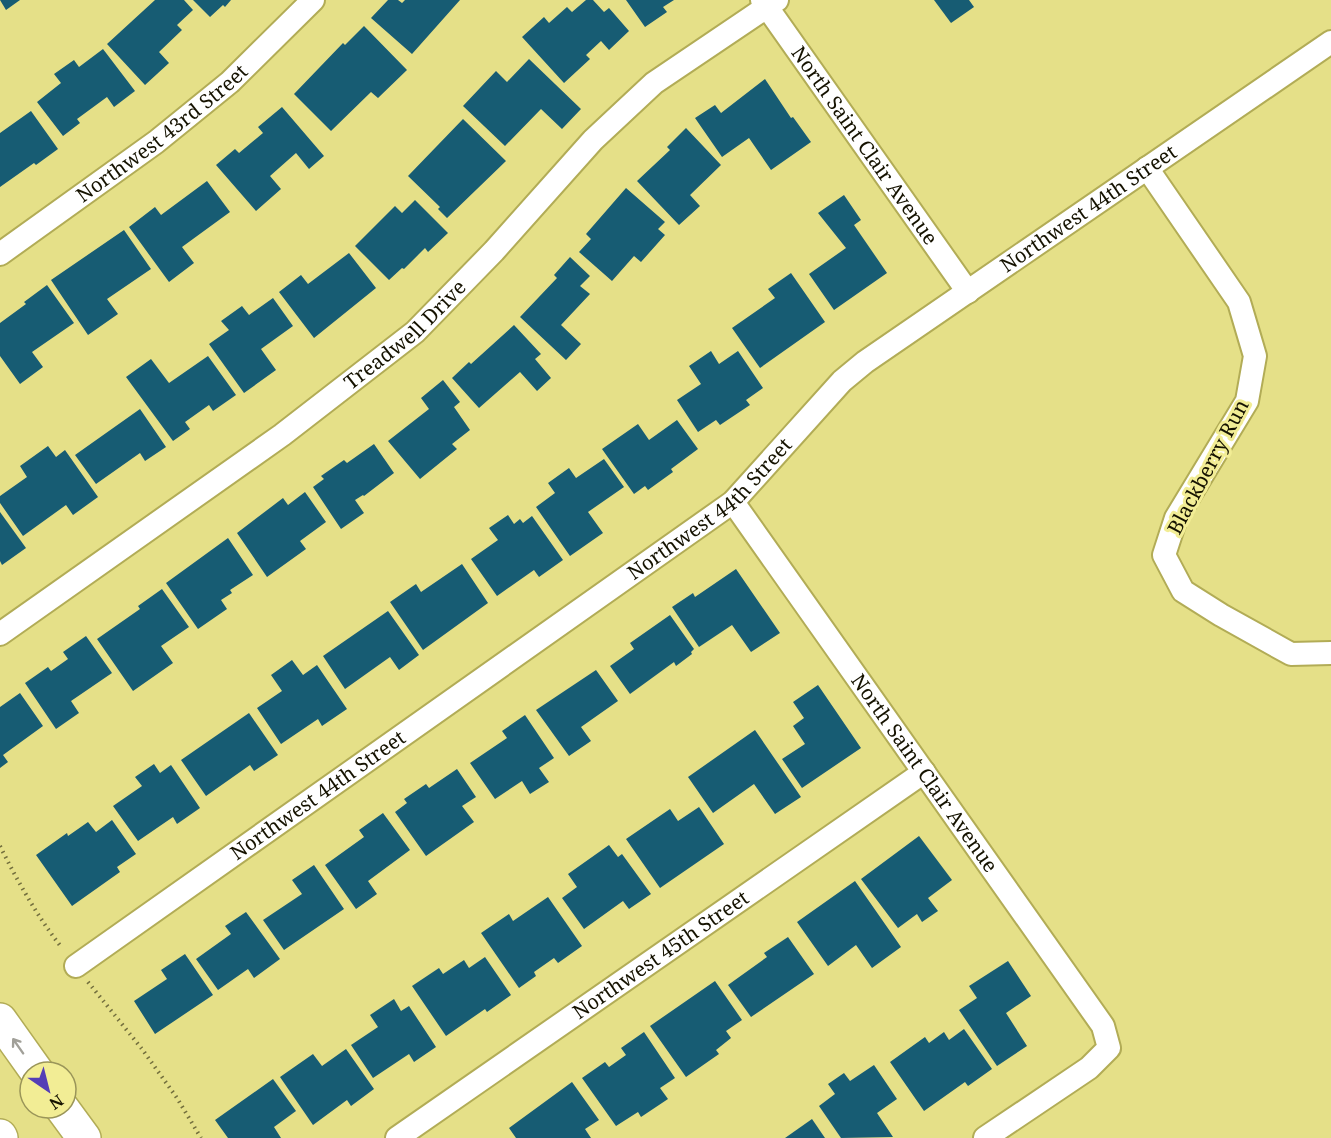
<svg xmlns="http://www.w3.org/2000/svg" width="1331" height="1138" viewBox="0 0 1331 1138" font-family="'Noto Serif',serif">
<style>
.building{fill:#175c73}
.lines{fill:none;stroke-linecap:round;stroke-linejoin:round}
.minor-casing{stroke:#b2ac56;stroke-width:26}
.motorway-casing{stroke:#b2ac56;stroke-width:36}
.path{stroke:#736f3d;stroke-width:4;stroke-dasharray:1.5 4.5;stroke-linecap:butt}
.minor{stroke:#fff;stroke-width:22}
.motorway{stroke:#fff;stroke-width:33}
.oneway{stroke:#a1a099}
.labels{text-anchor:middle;stroke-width:6;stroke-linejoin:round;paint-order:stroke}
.street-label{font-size:20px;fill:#151200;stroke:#f2ed95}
</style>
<rect width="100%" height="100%" fill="#e5e088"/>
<g class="building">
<path d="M0,0H20L6,10Z"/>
<path d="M155,0H184L193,10L177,25L182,30L159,52L169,63L145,85L107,44Z"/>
<path d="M193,0H231L225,7L223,5L210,17Z"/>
<path d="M388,0H398L402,3L405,0H460L412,54L371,18Z"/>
<path d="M586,0H593L604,12L609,8L629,31L609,50L601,41L586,55L590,59L564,83L522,37L544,17L549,23L567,7L572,12Z"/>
<path d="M626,0H674L663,7L667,12L645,27Z"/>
<path d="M934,0H969L974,7L951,23Z"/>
<path d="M364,26L407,70L378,98L371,92L331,131L294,94L343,43L345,45Z"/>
<path d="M103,49L135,91L114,107L107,97L77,119L80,123L63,136L37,102L61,83L54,74L74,60L79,67Z"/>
<path d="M529,59L581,109L562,129L541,109L505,146L463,106L496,71L507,82Z"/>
<path d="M765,79L791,118L793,117L811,142L771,170L749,138L722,157L695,118L715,105L721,113Z"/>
<path d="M282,107L324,156L309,169L296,153L270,176L281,189L256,211L216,165L235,149L239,153L263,133L258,127Z"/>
<path d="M31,111L58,149L36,165L34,163L0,187V133Z"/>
<path d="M463,119L506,161L447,218L438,209L440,207L408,176Z"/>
<path d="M686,128L721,165L690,195L700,206L679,225L637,181L670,150L667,147Z"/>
<path d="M207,181L230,212L182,247L194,263L169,282L129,227L155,207L161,215Z"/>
<path d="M626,188L665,222L658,229L665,235L641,262L634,256L612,281L579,252L591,239L586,234Z"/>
<path d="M844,195L861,220L854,225L887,273L834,310L809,274L846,248L818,213Z"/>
<path d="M415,200L448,233L428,252L425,248L404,269L402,268L389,280L355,246L395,206L402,213Z"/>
<path d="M124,230L151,269L107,299L118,314L88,335L51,280Z"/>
<path d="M349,253L376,288L314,338L279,292L301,275L308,284Z"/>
<path d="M570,257L590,276L580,286L590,294L561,325L581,344L566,360L520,317L557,278L554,275Z"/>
<path d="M791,273L825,322L760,368L732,328L775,298L768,289Z"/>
<path d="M47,285L74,323L32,352L43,367L20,384L0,356V323L26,304L24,302Z"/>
<path d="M273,298L293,326L261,349L276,370L244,393L209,344L229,330L221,321L242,306L249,315Z"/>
<path d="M514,325L541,354L535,359L551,378L537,391L520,372L479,408L452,378L469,362L471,364Z"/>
<path d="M711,351L719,364L738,351L763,388L746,400L750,405L720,425L716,420L698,432L677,400L701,384L689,366Z"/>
<path d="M208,356L236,395L213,411L209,405L185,422L190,429L173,441L126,377L151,359L169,383Z"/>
<path d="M443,380L460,402L454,407L470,430L452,444L457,449L420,479L388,441L429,409L421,398Z"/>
<path d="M140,409L166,447L145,461L140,453L96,484L75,455Z"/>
<path d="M677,420L698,449L671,469L673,472L648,490L645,486L634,494L602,449L638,424L649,440Z"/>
<path d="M374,444L394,473L364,496L363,495L355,500L364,513L341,529L313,487L324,479L321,476L344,460L347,463Z"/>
<path d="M48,446L56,457L65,450L98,497L73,515L66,505L23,536L0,503V496L27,477L20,466Z"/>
<path d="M604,459L624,487L588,512L603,533L570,556L536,507L555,493L548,483L569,468L576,478Z"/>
<path d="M305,492L326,522L300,541L306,549L267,577L237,533L283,498L288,505Z"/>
<path d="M0,512L26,548L2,565L0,561Z"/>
<path d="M508,515L514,524L520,519L523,523L532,516L563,560L539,577L534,570L497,596L471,559L498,540L489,528Z"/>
<path d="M228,538L253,575L230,590L232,593L221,600L227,609L198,629L166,583Z"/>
<path d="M462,564L488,603L423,650L390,602L416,584L421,592Z"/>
<path d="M736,569L780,633L751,652L732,625L699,647L672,607L693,593L695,597Z"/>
<path d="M162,589L189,627L161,646L173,663L133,691L97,639L140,609L138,606Z"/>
<path d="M388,611L419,655L399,670L390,657L345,689L323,656Z"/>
<path d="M670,615L694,649L691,652L692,654L676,666L674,662L630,694L610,666L634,649L630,643Z"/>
<path d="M86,636L112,673L71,701L79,713L56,729L25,683L48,667L51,671L68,659L63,652Z"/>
<path d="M292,660L303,675L317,665L347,709L322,726L318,719L281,744L257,708L282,691L271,675Z"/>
<path d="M596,670L618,701L581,727L591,741L569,756L536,710Z"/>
<path d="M818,685L861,748L802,788L782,759L805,744L793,726L804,718L793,702Z"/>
<path d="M20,693L43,726L3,755L8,762L0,768V707Z"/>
<path d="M249,713L278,755L254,771L250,765L206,796L181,760Z"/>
<path d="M525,715L554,758L539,768L549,782L530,794L522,781L495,799L470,763L507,738L502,731Z"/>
<path d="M755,730L801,797L775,814L754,784L713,813L688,777Z"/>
<path d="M154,764L160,773L171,765L200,808L177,824L173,817L138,841L113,806L142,786L135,777Z"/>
<path d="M457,769L476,797L462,806L474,822L426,856L395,812L407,803L404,799L426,784L429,788Z"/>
<path d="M699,807L724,844L660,888L626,839L670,809L678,821Z"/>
<path d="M383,813L410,850L368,881L377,894L356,909L325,865L364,837L359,830Z"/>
<path d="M112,820L136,854L117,867L120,872L72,906L36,855L67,833L68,836L88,822L96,832Z"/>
<path d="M919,836L952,880L928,898L938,911L922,922L917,914L898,928L861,879Z"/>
<path d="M609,845L618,857L622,854L651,894L629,909L623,901L584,929L562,898L577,887L568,874Z"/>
<path d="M314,865L344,909L284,950L263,920L302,894L292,880Z"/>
<path d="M855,881L901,947L872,968L856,945L828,966L797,922Z"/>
<path d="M548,897L582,946L558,963L554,958L534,972L536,976L519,988L481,933L509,914L513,921Z"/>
<path d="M246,912L280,959L254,978L248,969L218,990L196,959L231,934L225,926Z"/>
<path d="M788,937L814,974L751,1017L728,985L767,957L764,953Z"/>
<path d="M185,954L213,995L155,1034L134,1001L167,979L161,970Z"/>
<path d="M485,957L511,995L487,1012L485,1009L446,1036L412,986L439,968L443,974L464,960L469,968Z"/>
<path d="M1008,961L1031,996L1006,1013L1027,1046L997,1066L959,1010L977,998L969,986Z"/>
<path d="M715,981L742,1020L726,1031L731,1038L716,1050L719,1054L686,1077L650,1026Z"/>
<path d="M394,999L401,1011L409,1006L436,1047L414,1062L409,1054L373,1078L351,1045L378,1027L370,1015Z"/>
<path d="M964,1029L992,1069L968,1086L965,1082L924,1111L890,1062L925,1037L929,1043L944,1032L949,1040Z"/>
<path d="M644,1032L675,1078L660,1088L668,1099L641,1117L638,1112L616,1126L582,1078L605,1062L609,1067L626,1055L621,1048Z"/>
<path d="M346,1049L374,1089L351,1106L347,1100L313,1125L280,1077L313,1054L322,1066Z"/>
<path d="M874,1065L897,1099L877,1113L893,1137L841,1138L819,1106L835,1094L828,1084L844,1073L850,1081Z"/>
<path d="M273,1079L296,1111L274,1127L281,1138H228L215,1120Z"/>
<path d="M572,1082L599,1120L585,1129L591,1138H516L509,1128Z"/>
<path d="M812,1119L825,1138H785Z"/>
</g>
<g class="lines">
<defs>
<g id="minor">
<path id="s1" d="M762,0L968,292"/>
<path d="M1147,168L1239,302L1255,356L1247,401L1176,518L1164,555L1183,591L1221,615L1291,654L1331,653"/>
<path id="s2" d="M0,254L156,142L230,82L313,0"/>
<path id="s3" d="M733,502L1103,1026L1109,1048L1089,1068L985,1138"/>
<path id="s4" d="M0,634L282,435L415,332L494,251L593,140L654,83L777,0"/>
<path id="s5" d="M76,966L733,502L842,381L865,362L1331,42"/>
<path id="s6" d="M397,1138L924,772"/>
</g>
<g id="motorway">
<path d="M0,1020L37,1072"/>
<path d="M62,1108L84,1138"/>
<path d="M0,1136L1,1138"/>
</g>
</defs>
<use href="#minor" class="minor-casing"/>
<use href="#motorway" class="motorway-casing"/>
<g class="path">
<path d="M0,846C18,882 37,916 62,948"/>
<path d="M88,982L142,1049L177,1098L201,1138"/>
</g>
<use href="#minor" class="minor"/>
<use href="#motorway" class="motorway"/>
</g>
<defs><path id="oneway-shaft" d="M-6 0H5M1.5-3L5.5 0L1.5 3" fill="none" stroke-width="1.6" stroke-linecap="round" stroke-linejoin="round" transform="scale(1.5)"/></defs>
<use class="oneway" href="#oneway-shaft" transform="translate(18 1046) rotate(-125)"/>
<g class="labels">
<g class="street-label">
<text dy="7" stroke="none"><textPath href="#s2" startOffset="202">Northwest 43rd Street</textPath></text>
<text dy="7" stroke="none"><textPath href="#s1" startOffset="178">North Saint Clair Avenue</textPath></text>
<text dy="7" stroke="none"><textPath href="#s5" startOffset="1268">Northwest 44th Street</textPath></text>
<text dy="7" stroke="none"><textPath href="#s4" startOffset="504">Treadwell Drive</textPath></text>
<text transform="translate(1208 467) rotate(-62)" y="7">Blackberry Run</text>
<text dy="7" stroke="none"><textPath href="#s5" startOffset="782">Northwest 44th Street</textPath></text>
<text dy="7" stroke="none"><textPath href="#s3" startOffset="332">North Saint Clair Avenue</textPath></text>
<text dy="7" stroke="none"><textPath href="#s5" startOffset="296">Northwest 44th Street</textPath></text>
<text dy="7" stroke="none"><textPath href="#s6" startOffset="321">Northwest 45th Street</textPath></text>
</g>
</g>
<g transform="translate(48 1090) rotate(145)"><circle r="28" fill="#f2ed95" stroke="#9a9559" stroke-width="1.5"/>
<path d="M0-4.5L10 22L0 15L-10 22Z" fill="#543eb6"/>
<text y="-9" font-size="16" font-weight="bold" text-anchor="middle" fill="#151200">N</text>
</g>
</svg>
